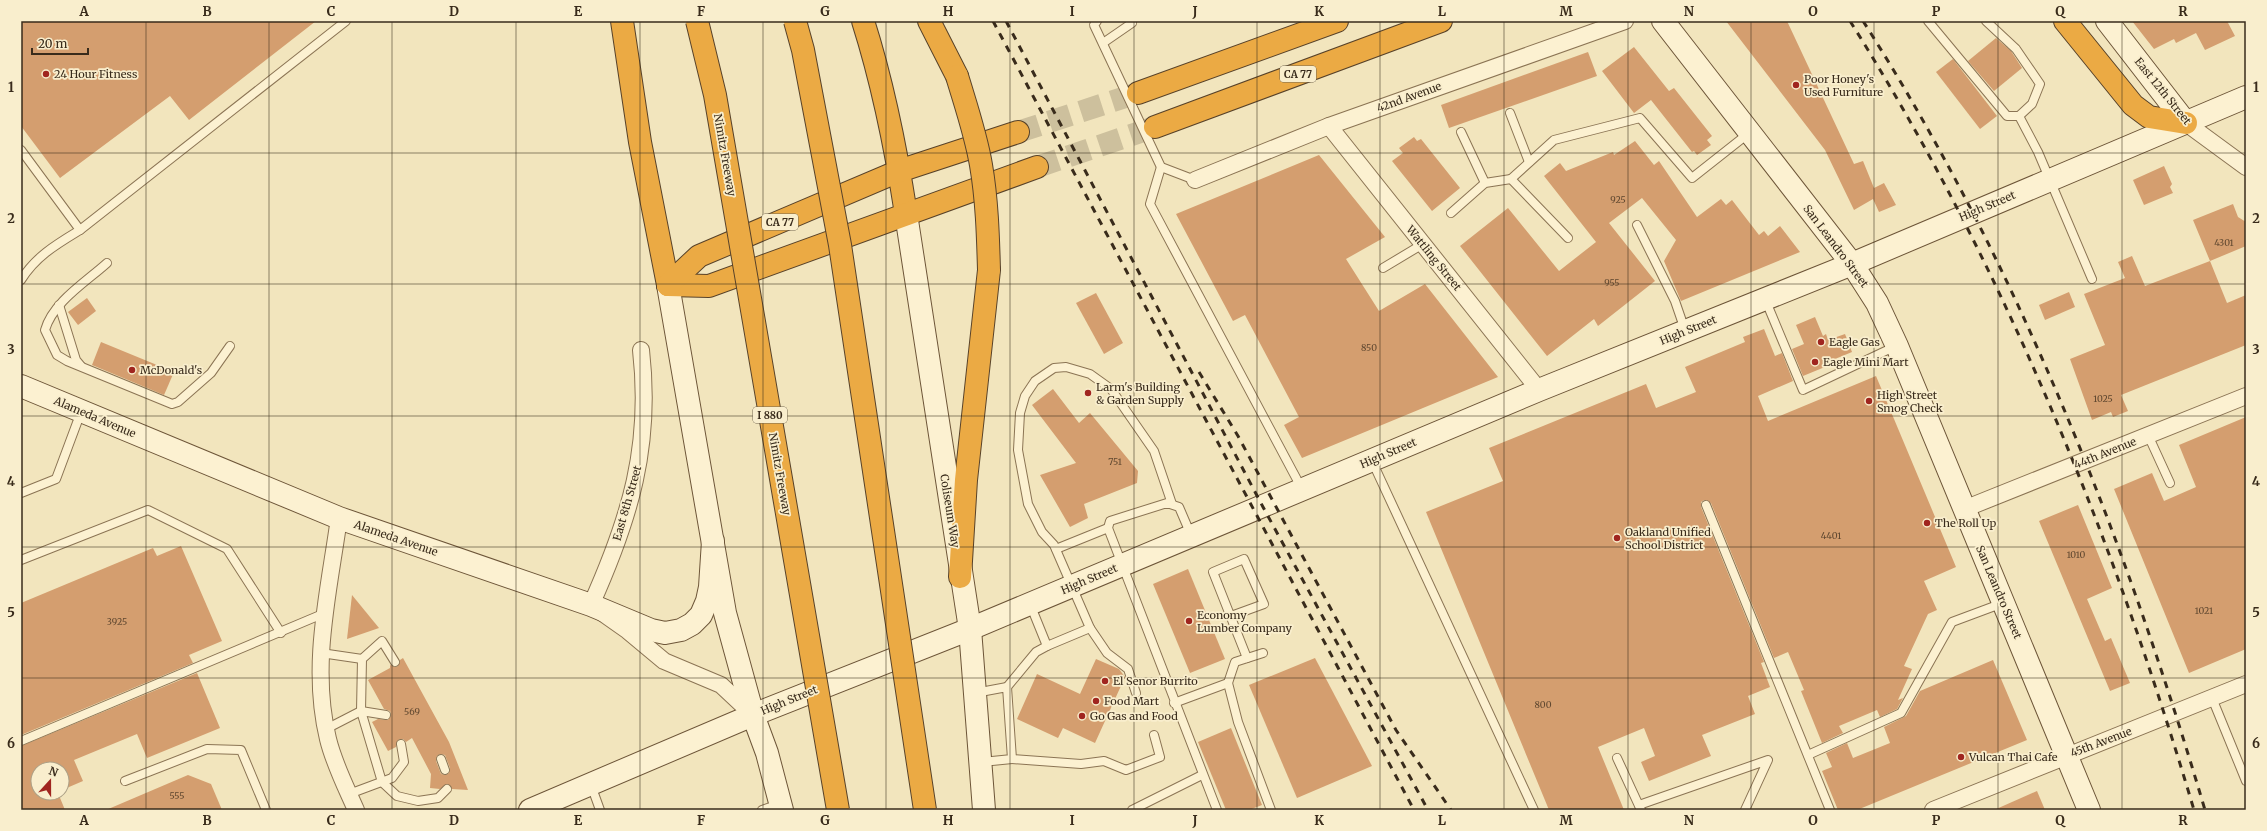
<svg xmlns="http://www.w3.org/2000/svg" width="2267" height="831" viewBox="0 0 2267 831" font-family="Merriweather,serif">
<style>
.building{fill:#d49e6f;fill-rule:evenodd}
.lines{fill:none;stroke-linecap:round;stroke-linejoin:round}
.highway-tunnel{stroke:#cdc09d;stroke-width:22;stroke-dasharray:22 11;stroke-linecap:butt}
.lane-casing{stroke:#8b7454;stroke-width:10}
.street-casing{stroke:#8b7454;stroke-width:18}
.secondary-casing{stroke:#6d5538;stroke-width:24}
.highway-casing{stroke:#584229;stroke-width:24}
.lane{stroke:#fcf1d1;stroke-width:8}
.street{stroke:#fcf1d1;stroke-width:16}
.secondary{stroke:#fcf1d1;stroke-width:22}
.highway{stroke:#ebaa44;stroke-width:22}
.rail{stroke:#392b1b;stroke-width:3;stroke-dasharray:7 7;stroke-linecap:butt}
.highway-bridge-casing{stroke:#584229;stroke-width:24;stroke-linecap:butt}
.highway-bridge{stroke:#ebaa44;stroke-width:22}
.grid{fill:none;stroke:#392b1b;stroke-width:1;stroke-opacity:0.55}
.poi-dot{fill:#a0251f;stroke:#f9eecd;stroke-width:1.5}
.labels{text-anchor:middle;stroke-width:3.5;stroke-linejoin:round;paint-order:stroke}
.number-label{font-size:9px;fill:#604830}
.shield{fill:#f9eecd;stroke:#736650;stroke-width:1}
.shield-label{font-size:10px;font-weight:bold;fill:#392b1b}
.poi-label{font-size:11px;fill:#392b1b;stroke:#f9eecd;text-anchor:start}
.street-label{font-size:11px;fill:#392b1b;stroke:#f9eecd}
.neatline{fill:none;stroke:#392b1b;stroke-width:1.5}
.grid-label{font-size:13px;text-anchor:middle;font-weight:bold;fill:#392b1b}
</style>
<rect width="100%" height="100%" fill="#f2e5bd"/>
<g class="building">
<path d="M21,21H316L189,120L170,96L60,178L21,126Z"/>
<path d="M1726,21H1787L1854,164L1863,161L1874,188L1884,183L1896,205L1879,212L1873,199L1854,210L1825,150Z"/>
<path d="M2132,21H2227L2235,36L2205,50L2196,33L2176,43L2174,39L2154,49Z"/>
<path d="M1996,38L2011,51L2022,68L1994,91L1968,61Z"/>
<path d="M1634,47L1669,91L1674,88L1712,136L1707,140L1711,145L1697,155L1694,151L1692,152L1651,100L1634,113L1602,71Z"/>
<path d="M1588,52L1597,76L1449,128L1441,105Z"/>
<path d="M1953,59L1997,116L1980,129L1936,72Z"/>
<path d="M1414,137L1417,141L1421,139L1460,188L1432,211L1392,161L1403,153L1399,148Z"/>
<path d="M1635,141L1654,165L1659,161L1697,217L1721,199L1726,205L1732,200L1759,235L1764,231L1768,236L1780,226L1800,252L1681,301L1664,261L1676,240L1642,198L1609,223L1655,281L1598,326L1594,319L1547,356L1460,246L1508,208L1559,271L1596,242L1544,176L1560,163L1566,171L1613,152L1614,155Z"/>
<path d="M1319,155L1385,237L1346,259L1379,311L1425,284L1498,377L1302,458L1284,425L1299,417L1245,315L1233,321L1176,214Z"/>
<path d="M2164,166L2172,184L2170,187L2173,193L2144,205L2133,180Z"/>
<path d="M2233,204L2238,217L2246,222V246L2210,261L2193,220Z"/>
<path d="M2132,256L2145,286L2210,261L2227,303L2246,295V345L2121,395L2128,411L2113,417L2111,412L2092,420L2070,359L2105,345L2084,294L2125,278L2118,262Z"/>
<path d="M2069,292L2075,307L2045,320L2039,305Z"/>
<path d="M1096,293L1123,343L1104,354L1076,303Z"/>
<path d="M87,298L96,311L78,325L68,312Z"/>
<path d="M1815,317L1823,336L1826,334L1828,340L1845,334L1852,352L1835,359L1837,362L1803,376L1792,349L1804,344L1796,325Z"/>
<path d="M1764,329L1775,356L1782,353L1793,381L1758,396L1768,421L1876,376L1956,567L1924,581L1937,610L1928,614L1904,666L1912,669L1898,700L1903,698L1897,709L1880,717L1877,710L1839,726L1843,733L1822,743L1801,691L1804,690L1788,652L1774,658L1711,503L1704,500L1701,502V507L1764,662L1761,663L1770,687L1748,696L1755,714L1702,735L1711,756L1649,781L1641,762L1655,756L1644,728L1598,747L1624,810H1549L1426,512L1503,481L1489,448L1646,384L1656,408L1696,392L1685,367L1745,342L1743,337Z"/>
<path d="M101,342L174,372L164,395L92,365Z"/>
<path d="M1053,389L1079,423L1090,413L1138,471L1137,483L1084,504L1088,518L1070,527L1040,475L1076,463L1032,405Z"/>
<path d="M2246,417V649L2189,673L2114,489L2152,473L2164,501L2196,487L2179,445Z"/>
<path d="M2078,505L2112,588L2087,599L2105,641L2111,638L2130,683L2110,691L2039,521Z"/>
<path d="M181,546L222,641L189,655L193,663L21,735V603L153,548L157,556Z"/>
<path d="M1188,569L1225,659L1190,673L1153,584Z"/>
<path d="M352,595L379,628L347,639Z"/>
<path d="M403,658L449,742L468,790L452,789L448,784L440,789L430,788L431,774L412,738L406,742L403,739L398,740L396,747L388,751L372,722L378,719L388,720L391,715L390,711L384,709L368,680L390,668V665L395,667L398,666L400,660ZM440,754L445,755L450,768L449,773L446,775L441,774L436,761L437,756Z"/>
<path d="M1315,658L1372,766L1297,798L1249,685Z"/>
<path d="M1096,659L1119,669L1125,677L1095,743L1063,728L1058,738L1017,719L1037,674L1080,694Z"/>
<path d="M1993,660L2027,740L1857,810H1838L1822,771L1832,767L1826,753L1847,743L1853,758L1890,743L1884,727L1906,716L1920,691Z"/>
<path d="M197,673L220,728L147,758L137,734L74,760L83,781L62,790V769H38V793H58L65,810H21V746Z"/>
<path d="M1231,728L1262,805L1249,810H1226L1198,742Z"/>
<path d="M188,775L211,784L222,810H106Z"/>
<path d="M2037,791L2045,810H1994Z"/>
</g>
<g class="lines">
<g class="highway-tunnel">
<path d="M1018,132L1138,93"/>
<path d="M1037,167L1155,127"/>
</g>
<defs>
<g id="lane">
<path d="M1097,21L1094,25L1161,167L1195,180"/>
<path d="M1928,21L2007,116H2019L2032,104L2040,84L2016,49L1986,21"/>
<path d="M1103,43L1132,23L1130,21"/>
<path d="M1510,113L1529,162"/>
<path d="M2019,116L2038,152L2092,279"/>
<path d="M1461,132L1485,183"/>
<path d="M21,150L80,230"/>
<path d="M1161,167L1150,204L1302,489"/>
<path d="M1451,213L1485,183L1511,179"/>
<path d="M1637,225L1675,301L1685,330"/>
<path d="M1568,238L1511,179L1554,140L1640,118L1692,178L1749,133"/>
<path d="M107,263C86,282 53,302 45,330L57,355L67,361L172,404L178,402L211,373L230,346"/>
<path d="M1383,268L1423,244"/>
<path d="M21,280C36,256 57,244 80,230L346,21"/>
<path d="M1765,299L1803,390L1896,346"/>
<path d="M59,305L76,360L81,366"/>
<path d="M2148,435L2170,483"/>
<path d="M1372,461L1534,810"/>
<path d="M21,493L56,479L81,412"/>
<path d="M1706,505L1830,810"/>
<path d="M1191,535L1179,507L1167,503L1110,521L1108,528L1217,810"/>
<path d="M1056,549L1108,528"/>
<path d="M21,560L148,510L227,549L281,633"/>
<path d="M1231,616L1264,604L1244,559L1213,572L1247,658"/>
<path d="M1090,628L1107,653L1128,669L1136,693"/>
<path d="M1047,646L1090,628L1054,545L1042,532L1028,504L1018,450L1020,413L1025,396L1035,381L1054,368L1066,367L1090,374L1111,389L1154,451L1172,504"/>
<path d="M321,653L362,659"/>
<path d="M1263,653L1235,662L1228,683L1238,722L1271,810"/>
<path d="M395,662L382,641L362,659L361,711L382,782L397,796L418,801L438,798L447,789"/>
<path d="M1007,687L1036,652L1047,646L1030,604"/>
<path d="M975,693L1007,687L1012,759L982,762"/>
<path d="M2212,698L2246,781"/>
<path d="M1174,703L1228,683"/>
<path d="M326,729L361,711L386,715"/>
<path d="M21,741L325,613"/>
<path d="M1808,755L1901,713L1952,622L2003,603"/>
<path d="M1617,758L1641,810"/>
<path d="M441,759L445,770"/>
<path d="M1012,759L1081,764L1104,761L1126,770L1160,757L1154,735"/>
<path d="M125,781L207,749L241,750L266,810"/>
<path d="M591,785L600,810"/>
<path d="M349,794L392,778L404,762L401,744"/>
<path d="M1639,805L1768,760L1745,810"/>
<path d="M762,810L779,804"/>
<path d="M1132,810L1202,775"/>
</g>
<g id="street">
<path d="M2186,123L2246,167"/>
<path d="M1329,126L1539,390"/>
<path d="M1195,180L1329,126L1625,21"/>
<path d="M641,350C652,446 630,518 591,605L628,631L664,661L721,685L753,715"/>
<path d="M1964,509L2246,396"/>
<path d="M339,518C329,591 310,666 328,739C334,764 346,787 356,810"/>
<path d="M1933,810L2246,684"/>
</g>
<g id="secondary">
<path d="M1663,21L1852,264L1877,303L1897,346L2089,810"/>
<path d="M2107,21L2186,123"/>
<path d="M906,214L970,629L984,810"/>
<path d="M668,285L725,613L753,715L767,753L782,810"/>
<path d="M21,386L339,518L591,605L651,630L665,633L681,630L692,624L701,615L707,601L710,587L713,541"/>
<path d="M530,810L753,715L970,629L1539,390L1852,264L2246,97"/>
</g>
<g id="highway">
<path d="M622,21L640,142L668,285"/>
<path d="M863,21C883,84 896,149 906,214"/>
<path d="M929,21L957,76"/>
<path d="M2065,21L2133,105L2149,117L2186,123"/>
<path d="M1138,93L1337,21"/>
<path d="M1155,127L1441,21"/>
<path d="M668,285L709,286L1037,167"/>
<path d="M668,285L699,256L899,171L1018,132"/>
<path d="M960,577L966,480L989,270"/>
</g>
</defs>
<use href="#lane" class="lane-casing"/>
<use href="#street" class="street-casing"/>
<use href="#secondary" class="secondary-casing"/>
<use href="#highway" class="highway-casing"/>
<use href="#lane" class="lane"/>
<use href="#street" class="street"/>
<use href="#secondary" class="secondary"/>
<use href="#highway" class="highway"/>
<g class="rail">
<path d="M993,21L1414,810"/>
<path d="M1006,21L1263,507L1428,810"/>
<path d="M1850,21C2004,265 2112,534 2194,810"/>
<path d="M1863,21C2017,262 2124,536 2205,810"/>
<path d="M1199,372L1238,436L1396,730L1451,810"/>
</g>
<defs>
<g id="highway-bridge">
<path d="M697,21L715,95L838,810"/>
<path d="M795,21L803,50L840,245L925,810"/>
<path d="M957,76C966,106 976,135 981,165C987,200 988,235 989,270"/>
</g>
</defs>
<use href="#highway-bridge" class="highway-bridge-casing"/>
<use href="#highway-bridge" class="highway-bridge"/>
</g>
<path class="grid" d="M146,21V810M269,21V810M392,21V810M516,21V810M640,21V810M763,21V810M886,21V810M1010,21V810M1134,21V810M1257,21V810M1380,21V810M1504,21V810M1628,21V810M1751,21V810M1874,21V810M1998,21V810M2122,21V810M21,153H2246M21,284H2246M21,416H2246M21,547H2246M21,678H2246"/>
<g class="poi-dot">
<circle cx="46" cy="74" r="4"/>
<circle cx="1796" cy="85" r="4"/>
<circle cx="1821" cy="342" r="4"/>
<circle cx="1815" cy="362" r="4"/>
<circle cx="132" cy="370" r="4"/>
<circle cx="1088" cy="393" r="4"/>
<circle cx="1869" cy="401" r="4"/>
<circle cx="1927" cy="523" r="4"/>
<circle cx="1617" cy="538" r="4"/>
<circle cx="1189" cy="621" r="4"/>
<circle cx="1105" cy="681" r="4"/>
<circle cx="1096" cy="701" r="4"/>
<circle cx="1082" cy="716" r="4"/>
<circle cx="1961" cy="757" r="4"/>
</g>
<g class="labels">
<g class="number-label">
<text x="1618" y="203">925</text>
<text x="2224" y="246">4301</text>
<text x="1612" y="286">955</text>
<text x="1369" y="351">850</text>
<text x="2103" y="402">1025</text>
<text x="1115" y="465">751</text>
<text x="1831" y="539">4401</text>
<text x="2076" y="558">1010</text>
<text x="2204" y="614">1021</text>
<text x="117" y="625">3925</text>
<text x="1543" y="708">800</text>
<text x="412" y="715">569</text>
<text x="177" y="799">555</text>
</g>
<g class="shield">
<rect x="1280" y="66" width="36" height="16" rx="3"/>
<rect x="762" y="214" width="36" height="16" rx="3"/>
<rect x="753" y="407" width="34" height="16" rx="3"/>
</g>
<g class="shield-label">
<text x="1298" y="78">CA 77</text>
<text x="780" y="226">CA 77</text>
<text x="770" y="419">I 880</text>
</g>
<g class="poi-label">
<text x="54" y="78">24 Hour Fitness</text>
<text x="1804" y="83">Poor Honey's<tspan x="1804" dy="13">Used Furniture</tspan></text>
<text x="1829" y="346">Eagle Gas</text>
<text x="1823" y="366">Eagle Mini Mart</text>
<text x="140" y="374">McDonald's</text>
<text x="1096" y="391">Larm's Building<tspan x="1096" dy="13">&amp; Garden Supply</tspan></text>
<text x="1877" y="399">High Street<tspan x="1877" dy="13">Smog Check</tspan></text>
<text x="1935" y="527">The Roll Up</text>
<text x="1625" y="536">Oakland Unified<tspan x="1625" dy="13">School District</tspan></text>
<text x="1197" y="619">Economy<tspan x="1197" dy="13">Lumber Company</tspan></text>
<text x="1113" y="685">El Senor Burrito</text>
<text x="1104" y="705">Food Mart</text>
<text x="1090" y="720">Go Gas and Food</text>
<text x="1969" y="761">Vulcan Thai Cafe</text>
</g>
<g class="street-label">
<text transform="translate(2163 91) rotate(51)" y="4">East 12th Street</text>
<text transform="translate(1409 97) rotate(-20)" y="4">42nd Avenue</text>
<text transform="translate(725 155) rotate(80)" y="4">Nimitz Freeway</text>
<text transform="translate(1987 206) rotate(-23)" y="4">High Street</text>
<text transform="translate(1836 246) rotate(53)" y="4">San Leandro Street</text>
<text transform="translate(1434 258) rotate(51)" y="4">Wattling Street</text>
<text transform="translate(1688 330) rotate(-22)" y="4">High Street</text>
<text transform="translate(95 417) rotate(23)" y="4">Alameda Avenue</text>
<text transform="translate(1388 453) rotate(-23)" y="4">High Street</text>
<text transform="translate(2105 453) rotate(-22)" y="4">44th Avenue</text>
<text transform="translate(780 474) rotate(80)" y="4">Nimitz Freeway</text>
<text transform="translate(627 503) rotate(-74)" y="4">East 8th Street</text>
<text transform="translate(950 511) rotate(81)" y="4">Coliseum Way</text>
<text transform="translate(396 538) rotate(19)" y="4">Alameda Avenue</text>
<text transform="translate(1089 579) rotate(-23)" y="4">High Street</text>
<text transform="translate(1999 592) rotate(67)" y="4">San Leandro Street</text>
<text transform="translate(789 700) rotate(-22)" y="4">High Street</text>
<text transform="translate(2101 742) rotate(-21)" y="4">45th Avenue</text>
</g>
</g>
<rect width="2267" height="831" fill="none" stroke="#f9eecd" stroke-width="44"/>
<g transform="translate(50 781) rotate(21)"><circle r="19" fill="#f9eecd" stroke="#aca086"/>
<path d="M0-3L7 15L0 10L-7 15Z" fill="#a0251f"/>
<text y="-6" font-size="11" font-weight="bold" text-anchor="middle" fill="#392b1b">N</text>
</g>
<path d="M32 48v6h56v-6" fill="none" stroke="#392b1b" stroke-width="2"/>
<text x="38" y="48" font-size="12" fill="#392b1b" stroke="#f9eecd" stroke-width="3" paint-order="stroke">20 m</text>
<rect x="22" y="22" width="2223" height="787" class="neatline"/>
<g class="grid-label">
<text x="84" y="16">A</text>
<text x="207" y="16">B</text>
<text x="331" y="16">C</text>
<text x="454" y="16">D</text>
<text x="578" y="16">E</text>
<text x="701" y="16">F</text>
<text x="825" y="16">G</text>
<text x="948" y="16">H</text>
<text x="1072" y="16">I</text>
<text x="1195" y="16">J</text>
<text x="1319" y="16">K</text>
<text x="1442" y="16">L</text>
<text x="1566" y="16">M</text>
<text x="1689" y="16">N</text>
<text x="1813" y="16">O</text>
<text x="1936" y="16">P</text>
<text x="2060" y="16">Q</text>
<text x="2183" y="16">R</text>
<text x="11" y="92">1</text>
<text x="2256" y="92">1</text>
<text x="11" y="223">2</text>
<text x="2256" y="223">2</text>
<text x="11" y="354">3</text>
<text x="2256" y="354">3</text>
<text x="11" y="486">4</text>
<text x="2256" y="486">4</text>
<text x="11" y="617">5</text>
<text x="2256" y="617">5</text>
<text x="11" y="748">6</text>
<text x="2256" y="748">6</text>
<text x="84" y="825">A</text>
<text x="207" y="825">B</text>
<text x="331" y="825">C</text>
<text x="454" y="825">D</text>
<text x="578" y="825">E</text>
<text x="701" y="825">F</text>
<text x="825" y="825">G</text>
<text x="948" y="825">H</text>
<text x="1072" y="825">I</text>
<text x="1195" y="825">J</text>
<text x="1319" y="825">K</text>
<text x="1442" y="825">L</text>
<text x="1566" y="825">M</text>
<text x="1689" y="825">N</text>
<text x="1813" y="825">O</text>
<text x="1936" y="825">P</text>
<text x="2060" y="825">Q</text>
<text x="2183" y="825">R</text>
</g>
</svg>
